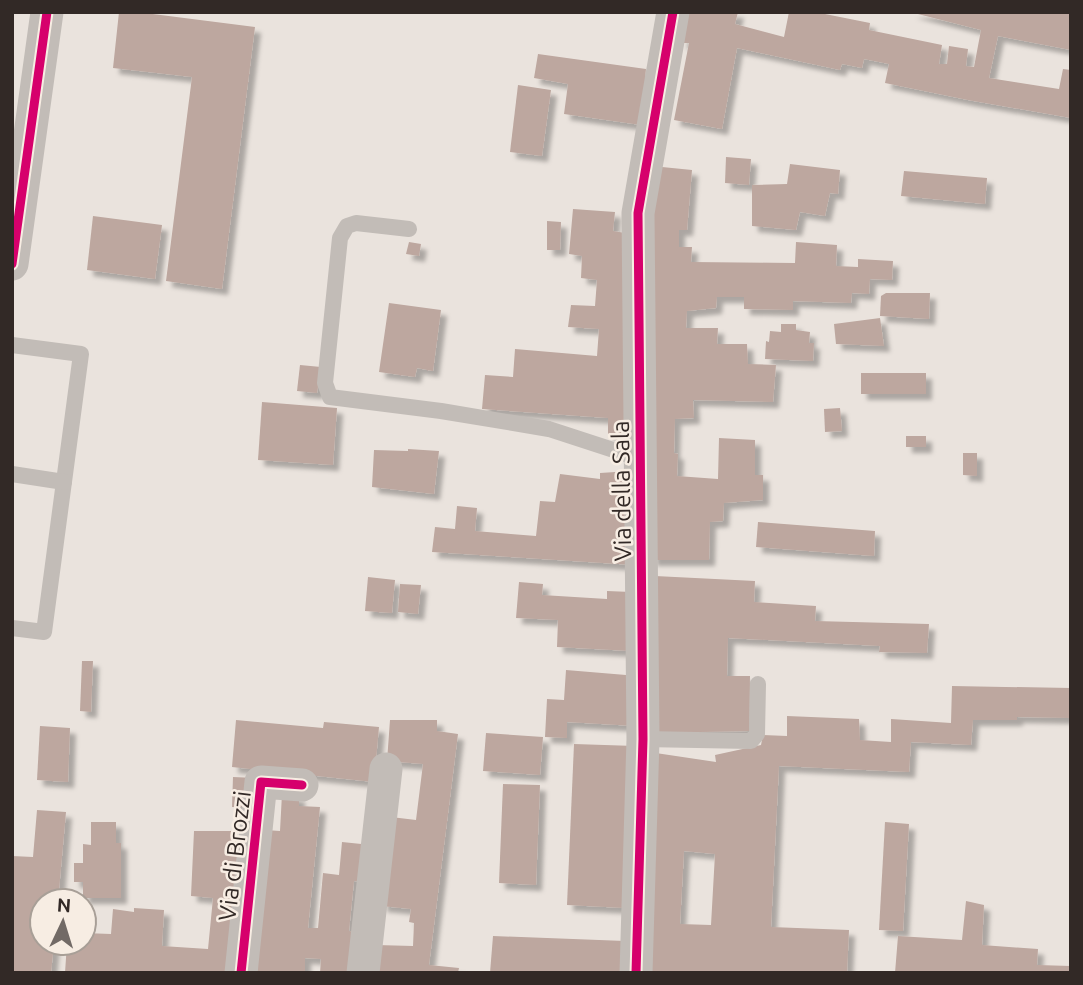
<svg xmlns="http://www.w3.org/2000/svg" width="1083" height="985" viewBox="0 0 1083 985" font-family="Ubuntu,sans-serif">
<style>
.building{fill:#bda79f;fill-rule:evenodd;filter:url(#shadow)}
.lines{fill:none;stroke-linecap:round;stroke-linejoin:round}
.service{stroke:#c2bcb7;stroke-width:16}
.minor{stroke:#c2bcb7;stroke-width:33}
.cycleway-casing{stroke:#f7ede3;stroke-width:13}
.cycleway{stroke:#d6006c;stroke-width:9}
.labels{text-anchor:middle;stroke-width:5;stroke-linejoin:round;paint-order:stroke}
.street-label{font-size:24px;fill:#322926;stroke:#f7ede3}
</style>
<defs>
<filter id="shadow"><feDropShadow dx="6" dy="6" stdDeviation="2" flood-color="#0004"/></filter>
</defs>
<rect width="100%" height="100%" fill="#eae3dd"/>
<g class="building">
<path d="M119,12H137L255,27L222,289L166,281L192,77L113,68Z"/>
<path d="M688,12H738L735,24L784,37L789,12H815L870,23L869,30L942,45L939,64H947L949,46L968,49L966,66L974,67L981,30L910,12H1071V50L998,36L989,78L1059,89L1063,69L1071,70V118L968,100L885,83L889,64L864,59L862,68L842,64L840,70L737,48L722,129L674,120L689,43H681Z"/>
<path d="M538,54L646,69L641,125L564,114L568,84L534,78Z"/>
<path d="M518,85L551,90L542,156L510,152Z"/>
<path d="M726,157L751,159L749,185L725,183Z"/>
<path d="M790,164L840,170L838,194L830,193L825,216L800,212L796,230L752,226V185L787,184Z"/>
<path d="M652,166L692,170L687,230H679V247H692L691,262L795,263L796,242L837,245L836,266L858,267V259L893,261L892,280L870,279L869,294L852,293L851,303L793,301V310L744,309V297H717L716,308L687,311L686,328H718L717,344H747L748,364L776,365L773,402L693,400L694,418L675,419L674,453L678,454L677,476L718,479L719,438L755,440V475H763V500L724,503L723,521L710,522L709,560H651Z"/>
<path d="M904,171L987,178L985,204L901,196Z"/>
<path d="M573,209L615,212L613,231L625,233L629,436L608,435V418L482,409L485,375L513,377L515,349L597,356L599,329L568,327L571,305L595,306L597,280L581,278L582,256L569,254Z"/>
<path d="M93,216L162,225L155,279L87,270Z"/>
<path d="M547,221L561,222L560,250H547Z"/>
<path d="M409,242L421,244L419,256L406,254Z"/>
<path d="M886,293H930L929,319L880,316L881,296Z"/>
<path d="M389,303L441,310L433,371L417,368L415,377L379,372Z"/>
<path d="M880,318L884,346L836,344L834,324Z"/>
<path d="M781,324H796V330L810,332L809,343H814L813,361L765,359L766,341L769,342L770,331L781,332Z"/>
<path d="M300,365L321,367L317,393L297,391Z"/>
<rect x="861" y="373" width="65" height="21"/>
<path d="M262,402L337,408L333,465L258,460Z"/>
<path d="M840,408L842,431L825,432L824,409Z"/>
<rect x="906" y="436" width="20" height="11"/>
<path d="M408,449L439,451L434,494L372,487L374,450L408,451Z"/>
<path d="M963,453H977V476L963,475Z"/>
<path d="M631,471L634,565L432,552L435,527L455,529L457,506L477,508L475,531L536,536L540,501L555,502L560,474L600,479V473Z"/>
<path d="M758,522L875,531L874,556L756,547Z"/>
<path d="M655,576L755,581L754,602L816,606L815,621L929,624L927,653L879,652L880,646L728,638L727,676H750L749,731L651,733Z"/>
<path d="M368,577L395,580L392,613L365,611Z"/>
<path d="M519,582L543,584L542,595L607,599V591L631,592V651L557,647L558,620L516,618Z"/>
<path d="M400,584L421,585L418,614L398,612Z"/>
<path d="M82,661H93L91,712L80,711Z"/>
<path d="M566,670L638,676L635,726L567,722V738L545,737L547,699L564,700Z"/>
<path d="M952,686L1071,688V718L1017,717V720H973L971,745L911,742L909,772L779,766L771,927L849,930L847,973H646L649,752L716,762L715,755L761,745L763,735L787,736V716L859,719L860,740L891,742V719L951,723ZM684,851L715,854L711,925L680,924Z"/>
<path d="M236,720L323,728L324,722L379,727L374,782L232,767Z"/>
<path d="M390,720H437V731L458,734L429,965L459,968L458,973H372L376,945L413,946L414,923L409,922L411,909L381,906L391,817L416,820L423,764L387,761Z"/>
<path d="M40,726L70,728L68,782L37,780Z"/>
<path d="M486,733L543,737L540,775L483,771Z"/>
<path d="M574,744L635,746L625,908L567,905Z"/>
<path d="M233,777L256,778L243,807H232Z"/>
<path d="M503,784L540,785L536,885L499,883Z"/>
<path d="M282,794L299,796V806L320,807L308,928H318L323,873L339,875L342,842L371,845L367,882L354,881L349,931L359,933L355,973H320L321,959L305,958V973H249L265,830L280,831Z"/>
<path d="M37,810L66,812L58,901H42V943H54L51,973H12V856L33,857Z"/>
<path d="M91,822H116V843H121V898H83V882H74V863H83V844L91,845Z"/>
<path d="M885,822L909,824L903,931L879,930Z"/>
<path d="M194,831H231V842L245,844L235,973H65L67,943H84V933L111,934L113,909L134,912V908L164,910L162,946L208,949L213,898L191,896Z"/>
<path d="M966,901L984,905L982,945L1038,949L1037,965L1071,966V973H895L898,936L962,940Z"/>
<path d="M493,936L625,941L623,973H490Z"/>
</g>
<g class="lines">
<g class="service">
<path d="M409,229L356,223L347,226L340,238L325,383L330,397L441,411L549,429L641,459"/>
<path d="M12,345L81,354L44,632L12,628"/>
<path d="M12,474L64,482"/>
<path d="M643,739L751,741L757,734L758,684"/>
</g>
<g class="minor">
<path d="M12,264L47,12"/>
<path d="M241,973L261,782L302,785"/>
<path d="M363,973L386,769"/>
<path d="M636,973L643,739L638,213L673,12"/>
</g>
<defs>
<g id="cycleway">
<path d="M12,264L47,12"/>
<path d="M241,973L261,782L302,785"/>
<path d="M636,973L643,739L638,213L673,12"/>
</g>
</defs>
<use href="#cycleway" class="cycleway-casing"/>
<use href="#cycleway" class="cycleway"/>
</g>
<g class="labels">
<g class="street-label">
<text transform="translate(622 491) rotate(-91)" y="8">Via della Sala</text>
<text transform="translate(235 856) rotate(-83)" y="8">Via di Brozzi</text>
</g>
</g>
<rect width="1083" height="985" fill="none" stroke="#322926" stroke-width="28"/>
<g transform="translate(63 922) rotate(4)"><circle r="33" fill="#f7ede3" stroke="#a89f97" stroke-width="2"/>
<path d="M0-5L12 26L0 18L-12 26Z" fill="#726a66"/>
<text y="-10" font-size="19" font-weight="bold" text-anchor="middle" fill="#322926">N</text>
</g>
</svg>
